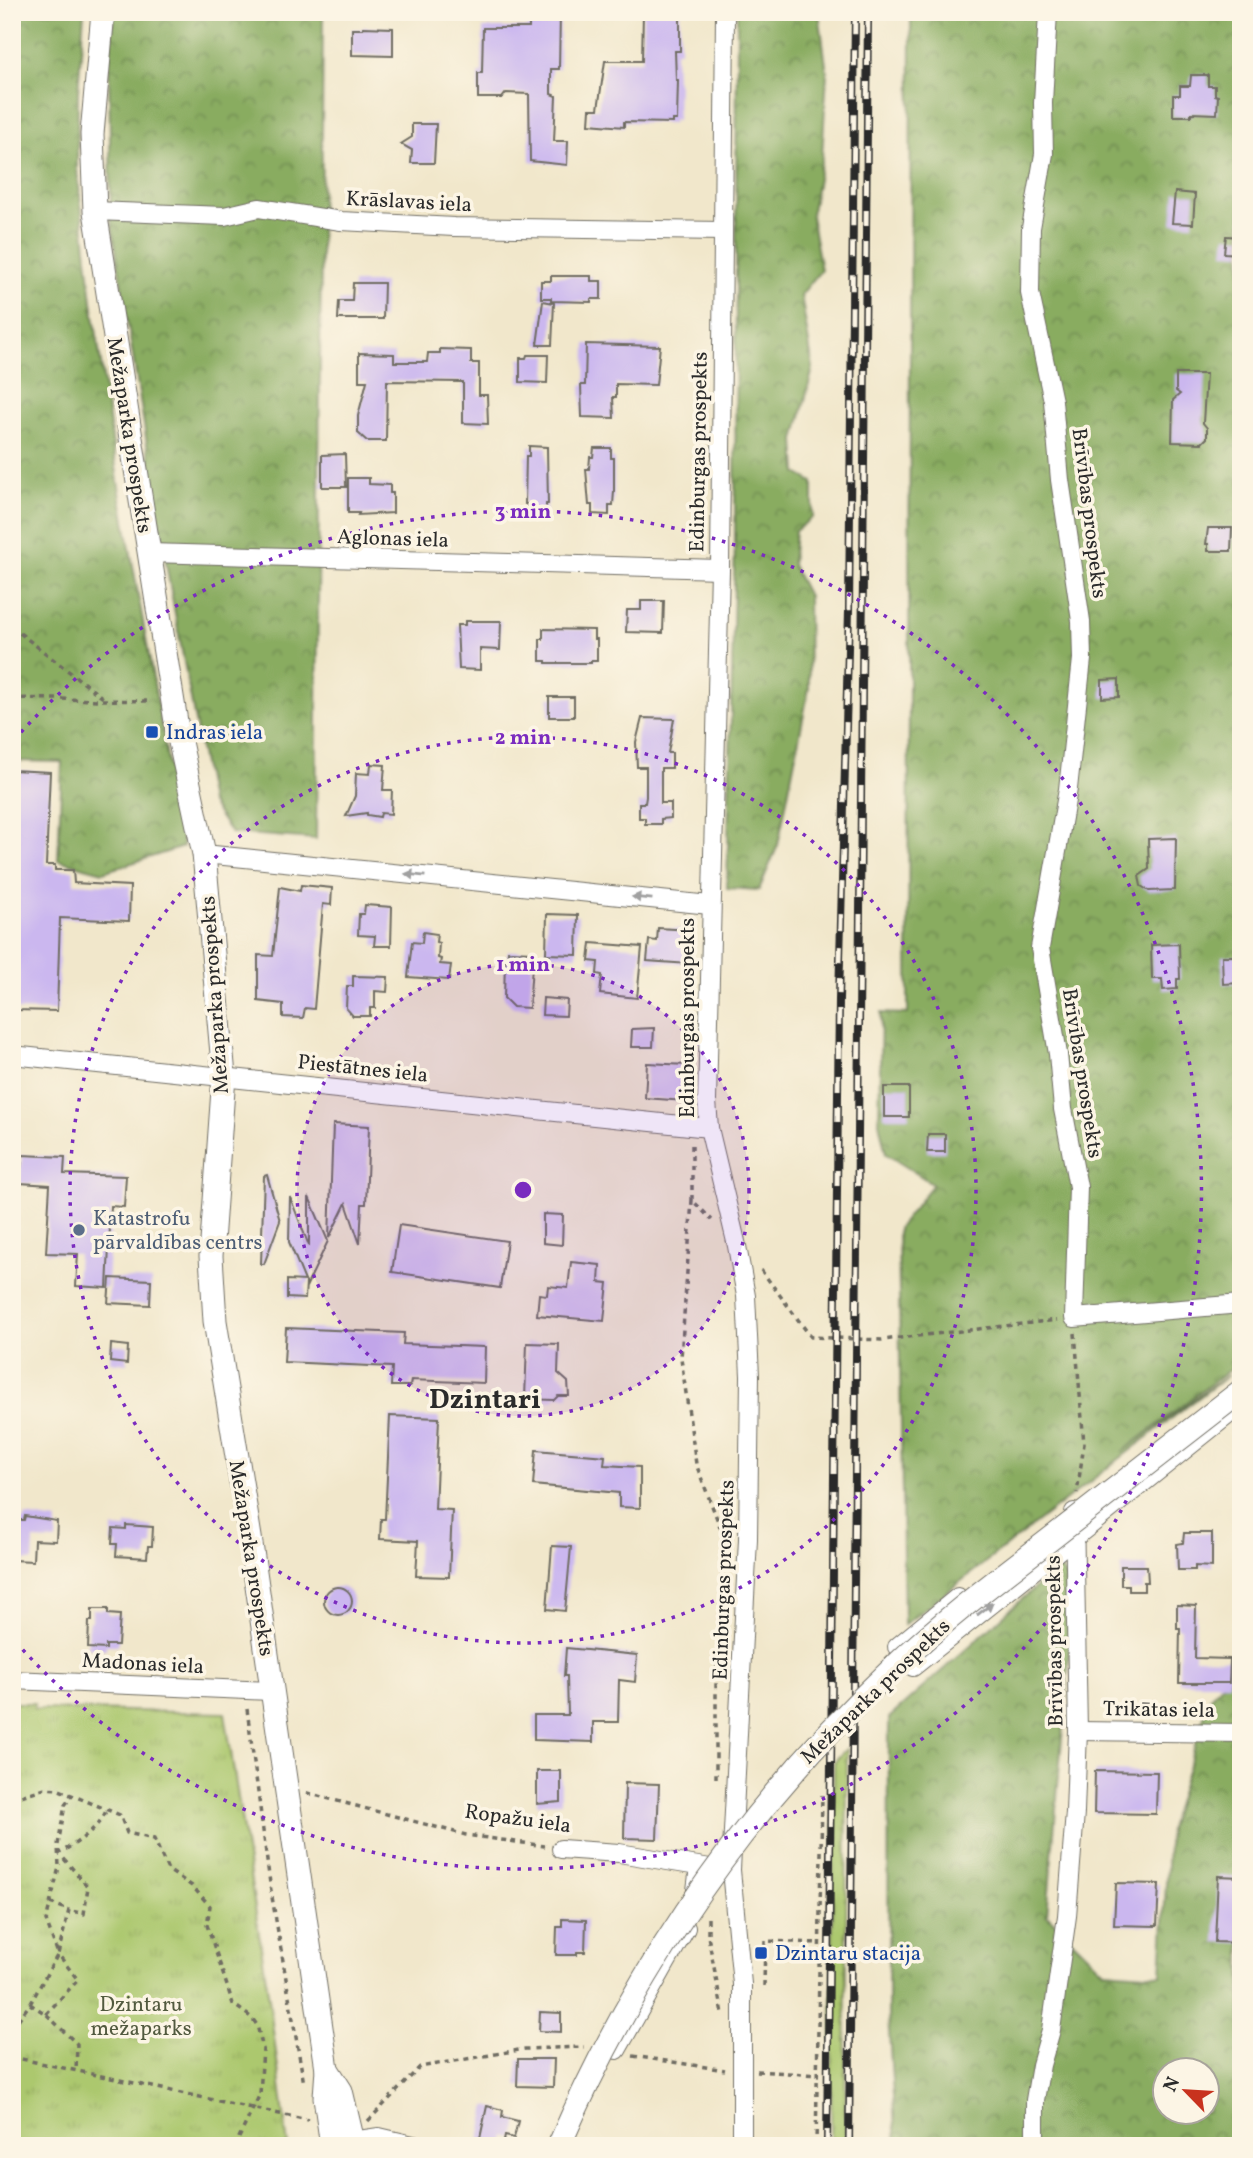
<svg xmlns="http://www.w3.org/2000/svg" width="1253" height="2158" viewBox="0 0 1253 2158" font-family="Vollkorn,serif">
<style>
.grass{fill:url(#grass-tufts);stroke:#6c7a4c;stroke-width:2}
.forest{fill:url(#forest-crowns);stroke:#5a6c46;stroke-width:2;fill-rule:evenodd}
.building{fill:#cbb7ef}
.lines{fill:none;stroke-linecap:round;stroke-linejoin:round}
.minor-casing{stroke:#706d63;stroke-width:20}
.major-casing{stroke:#706d63;stroke-width:25}
.path{stroke:#706d63;stroke-width:3.5;stroke-dasharray:5 5;stroke-linecap:butt}
.minor{stroke:#fff;stroke-width:18}
.major{stroke:#fff;stroke-width:23}
.rail-casing{stroke:#2b2b2b;stroke-width:8}
.rail{stroke:#fcf5e5;stroke-width:5;stroke-dasharray:16;stroke-linecap:butt}
.major-bridge-casing{stroke:#706d63;stroke-width:25;stroke-linecap:butt}
.major-bridge{stroke:#fff;stroke-width:23}
.oneway{fill:#a0a0a0}
.ring{fill:none;stroke:#7b2cbf;stroke-width:3.5;stroke-dasharray:3.5 7}
.transit-dot{fill:#1a4fb4;stroke:#fcf5e5;stroke-width:2.5}
.service-dot{fill:#5c6f8a;stroke:#fcf5e5;stroke-width:2.5}
.labels{text-anchor:middle;stroke-width:7;stroke-linejoin:round;paint-order:stroke}
.street-label{font-size:21px;fill:#2b2b2b;stroke:#fcf5e5}
.transit-label{font-size:21px;fill:#164399;stroke:#fcf5e5;text-anchor:start}
.service-label{font-size:21px;fill:#4e5e75;stroke:#fcf5e5;text-anchor:start}
.park-label{font-size:21px;fill:#525a3f;stroke:#fcf5e5}
.district-label{font-size:28px;font-weight:bold;fill:#2b2b2b;stroke:#fcf5e5}
.centre{fill:#7b2cbf;stroke:#fcf5e5;stroke-width:3.5}
.ring-label{font-size:21px;text-anchor:middle;font-weight:bold;fill:#7b2cbf;stroke:#fcf5e5;stroke-width:7;stroke-linejoin:round;paint-order:stroke}
</style>
<defs>
<pattern id="grass-tufts" width="24" height="20" patternUnits="userSpaceOnUse" patternTransform="scale(1.75)"><rect width="24" height="20" fill="#acc86e"/><path d="M3 7l-1-3M5 7V3M7 7l1-3M15 17l-1-3M17 17v-4M19 17l1-3" fill="none" stroke="#94ac5f"/></pattern>
<pattern id="forest-crowns" width="20" height="18" patternUnits="userSpaceOnUse" patternTransform="scale(1.75)"><rect width="20" height="18" fill="#89ac61"/><path d="M2 6a3 3 0 1 1 6 0M12 15a3 3 0 1 1 6 0" fill="none" stroke="#708c50"/></pattern>
</defs>
<rect width="100%" height="100%" fill="#fcf5e5"/>
<filter id="ink" filterUnits="userSpaceOnUse"><feTurbulence type="fractalNoise" baseFrequency=".0143" numOctaves="2"/><feDisplacementMap in="SourceGraphic" scale="14" xChannelSelector="R" yChannelSelector="G"/><feConvolveMatrix kernelMatrix="1 2 1 2 8 2 1 2 1" color-interpolation-filters="sRGB"/></filter>
<filter id="wash" filterUnits="userSpaceOnUse"><feTurbulence type="fractalNoise" baseFrequency=".00686" numOctaves="4" result="noise"/><feDisplacementMap in="SourceGraphic" scale="28" xChannelSelector="R" yChannelSelector="G"/><feGaussianBlur stdDeviation="1.57" result="paint"/><feColorMatrix in="noise" values="0 0 0 0 0 0 0 0 0 0 0 0 0 0 0 0 0 1.4 0 .05"/><feComposite in="paint" operator="in"/></filter>
<g filter="url(#wash)">
<rect width="100%" height="100%" fill="#f1e7cb"/>
<g class="grass">
<path d="M12,1703H35L34,1709L225,1713L269,1999L288,2146H12Z"/>
<path d="M847,1748L845,2146H831L834,1762Z"/>
</g>
<g class="forest">
<path d="M12,12H84L78,92L77,169L92,301L118,481L183,847L103,872L58,860L62,762L12,761Z"/>
<path d="M114,12H323L316,839L231,833L210,802L169,581L111,219L109,66Z"/>
<path d="M737,12H819L827,73L822,157L811,216L821,270L801,295L813,368L795,440L797,473L813,482V517L795,531L792,565L808,596L809,688L778,845L759,890L727,888L735,543Z"/>
<path d="M911,12H1241V1361L1122,1452L1228,1375L904,1625L898,1228L933,1184L886,1154L879,1122L881,1013L908,1014Z"/>
<path d="M1058,1567L1075,1585L1047,1915L1104,1971L1161,1975L1169,1829L1210,1697L1241,1665V2146H896L888,2015L889,1718ZM1166,2070H1208V2112H1166Z"/>
</g>
<g id="blocks">
<g class="building">
<path d="M529,12H560L559,69H551V94L556,96L554,141H568L567,165L530,161L529,94L506,93L502,98H478V73H482L483,28H529Z"/>
<path d="M643,12H680V51H675L676,80H678L677,120H673V123L624,122V127L589,124L590,109H598L605,61H642Z"/>
<path d="M363,27L393,28V56L352,55V29H363Z"/>
<path d="M1191,75H1208V86H1215V95L1218,96L1217,114L1191,113V116H1173V95H1180V86H1190Z"/>
<path d="M412,124H436L434,163H411L412,150L401,144L412,137Z"/>
<path d="M1175,192L1195,194L1193,224L1172,223Z"/>
<path d="M1226,236L1241,237V254L1224,253Z"/>
<path d="M551,276H591V281H601V299H591V302L551,301V298H541V281H551Z"/>
<path d="M353,283H384L383,319H338L339,301H352Z"/>
<path d="M543,301L554,303L552,345H537Z"/>
<path d="M586,344L660,346L656,385L616,384V397H613L614,418L582,417L581,385H585Z"/>
<path d="M440,349L471,350V363H479V395H487L488,424L463,423V382L387,381L386,441H367L358,433V416L367,381H359V353L394,354V362H427L428,353H440Z"/>
<path d="M527,355H548L547,383L520,382V358H526Z"/>
<path d="M1176,374H1206L1203,423L1207,428V438L1202,443L1172,442L1173,400L1180,394L1176,391Z"/>
<path d="M529,446L547,447L548,504H546V514L527,513V504H525L526,456H529Z"/>
<path d="M594,448H611V458H614V491L613,505H609V515L592,514V505H589L586,469H589L590,457H593Z"/>
<path d="M345,454L346,487H322V455Z"/>
<path d="M348,478H369V484L390,485V493H393V513L358,515L359,513H348Z"/>
<path d="M1208,528H1232L1231,551H1208V544H1206Z"/>
<path d="M641,601H664L663,633L626,632L627,610H641Z"/>
<path d="M465,621H501L500,650L480,649V670L459,669L457,625H465Z"/>
<path d="M543,629L594,630V639H597V661H591V663H546V661H540V639H543Z"/>
<path d="M1119,679V697L1102,698V680Z"/>
<rect x="549" y="697" width="25" height="20"/>
<path d="M642,718L674,719L668,753H672V768H661V803H671V818L661,819V824H645V818H639V803H645L646,797V767H637L636,742Z"/>
<path d="M371,764L385,765L383,790H392L391,814L381,813L380,817L367,815V813L346,816L355,796L356,773L370,774Z"/>
<path d="M12,770L50,772L46,865H55V870H73L74,883L130,886L129,921L60,918L57,1011L14,1010L16,933H12Z"/>
<path d="M1176,838L1175,890L1149,891L1141,886L1139,876L1149,869L1148,839Z"/>
<path d="M301,885L332,888L331,905L323,904L314,1009L305,1008L303,1018L283,1017V1004L258,1001V955L273,956L280,887L300,891Z"/>
<path d="M365,905L392,907L391,946H374L375,936L358,935L359,914H364Z"/>
<path d="M547,914L578,915L577,955L546,954Z"/>
<path d="M658,928L691,930L689,964L647,961L649,940L657,941Z"/>
<path d="M423,932L437,934L436,942L439,943L438,958L441,959L440,964L451,965L449,980L408,977L412,942L422,943Z"/>
<path d="M591,943L642,947L637,998L600,994L602,975L597,974L598,962L589,961Z"/>
<path d="M1179,944L1180,979H1177V989L1163,990L1162,979H1152L1151,945Z"/>
<path d="M508,951L533,952L529,1008L513,1007L504,998L505,961H507Z"/>
<path d="M1222,956H1241V983L1223,984Z"/>
<path d="M353,976L388,977L387,992L375,991V1008H370V1016H353L346,1008L347,986H353Z"/>
<path d="M543,998L567,1000L566,1016L542,1015Z"/>
<path d="M654,1028L653,1047H631L632,1029Z"/>
<path d="M647,1063L687,1065L685,1101L645,1098Z"/>
<rect x="884" y="1087" width="25" height="30"/>
<path d="M333,1124L369,1126L366,1204H362L360,1244L346,1203L329,1238Z"/>
<path d="M928,1134H945V1152H927Z"/>
<path d="M22,1155L65,1157L64,1174L126,1176L124,1207L111,1206L107,1288L76,1286L78,1254L46,1253L50,1185L20,1183Z"/>
<path d="M267,1175L280,1221L264,1264H261L264,1176Z"/>
<path d="M290,1197L309,1246V1197L328,1241L307,1285L306,1282L305,1299L287,1298V1280L305,1281L289,1242Z"/>
<path d="M543,1214L563,1215L562,1245L543,1243Z"/>
<path d="M399,1225L507,1241L500,1288L392,1272Z"/>
<path d="M571,1262L600,1265L599,1282L608,1283L604,1321L537,1315L539,1294L547,1295L548,1286L568,1288Z"/>
<path d="M110,1278L151,1280L150,1305L108,1303Z"/>
<path d="M286,1328L404,1333L403,1344L485,1347L484,1383L411,1380L410,1386H391L392,1367L284,1362Z"/>
<path d="M527,1343L559,1344L558,1373L568,1382L569,1396H558L554,1400L525,1399Z"/>
<path d="M111,1344L128,1346L127,1364L110,1362Z"/>
<path d="M390,1416L439,1418L435,1509L452,1510L449,1577L416,1576L418,1541L380,1539L381,1519H385Z"/>
<path d="M536,1450L605,1456L604,1465L640,1467V1508L619,1507V1493L533,1485Z"/>
<path d="M25,1516L57,1521L56,1541L34,1540L33,1561L12,1560V1520H24Z"/>
<path d="M126,1525L153,1527L152,1546H148L147,1558L116,1556L117,1544H112L113,1528L126,1529Z"/>
<path d="M1184,1533H1212V1567L1195,1566V1570H1178L1177,1544L1183,1543Z"/>
<path d="M552,1546L571,1547L565,1611L547,1609Z"/>
<path d="M1121,1566H1147L1148,1582H1144V1591H1129V1585H1121Z"/>
<circle cx="338" cy="1601" r="14"/>
<path d="M1177,1605L1196,1606L1195,1658L1230,1659L1229,1683H1179L1180,1628H1177Z"/>
<path d="M92,1609H108V1614L120,1615L118,1645H106V1649L88,1648L89,1621H92Z"/>
<path d="M566,1648L637,1655L635,1682L619,1680L618,1722H593V1742L534,1740V1715H568L567,1676H564Z"/>
<path d="M537,1771H561V1802L537,1804Z"/>
<path d="M1095,1771L1157,1772L1156,1814L1094,1813Z"/>
<path d="M625,1783L659,1784L657,1839L624,1838Z"/>
<path d="M1218,1876L1241,1877V1943L1215,1942Z"/>
<path d="M1116,1883L1159,1884L1157,1926L1114,1925Z"/>
<path d="M562,1919L586,1920L585,1952H577V1955H556L557,1927H562Z"/>
<path d="M540,2012L561,2013V2032L539,2031Z"/>
<path d="M518,2059H554L553,2087L517,2086Z"/>
<path d="M487,2106L503,2110L502,2117L518,2121L514,2138L505,2136L503,2146L479,2143Z"/>
</g>
</g>
</g>
<g filter="url(#ink)">
<use href="#blocks" fill-opacity="0" stroke="#706d63" stroke-width="2"/>
<g class="lines">
<defs>
<g id="minor">
<path d="M725,12L720,569L707,1101L709,1128L737,1246L746,1296L750,1376L748,1539L731,1870L742,1984V2146"/>
<path d="M1048,12L1043,103L1044,154L1031,228L1030,293L1053,401L1060,480L1081,621L1082,659L1068,789L1040,948L1058,1054L1063,1109L1078,1187L1074,1318L1241,1304"/>
<path d="M95,211L224,216L259,208L341,221L454,227L723,231"/>
<path d="M149,553L720,569"/>
<path d="M204,854L710,905"/>
<path d="M12,1055L709,1128"/>
<path d="M897,1647L958,1597"/>
<path d="M913,1667L1233,1411"/>
<path d="M12,1680L272,1691"/>
<path d="M1078,1731L1241,1733"/>
<path d="M561,1849L619,1853L710,1868"/>
<path d="M695,1898L699,1867"/>
<path d="M617,2050L686,1928"/>
<path d="M352,2141L379,2137L417,2146"/>
<path d="M1035,2146V2100L1041,2065L1051,2030L1067,1916L1075,1812L1078,1731L1074,1512"/>
</g>
<g id="major">
<path d="M103,12L92,134L95,211L177,728L204,854L224,1076L211,1256L215,1321L250,1537L327,2069L325,2097L332,2146"/>
<path d="M327,2069L341,2091L354,2146"/>
</g>
</defs>
<use href="#minor" class="minor-casing"/>
<use href="#major" class="major-casing"/>
<g class="path">
<path d="M12,627L103,698"/>
<path d="M12,698L147,701"/>
<path d="M692,1145V1200L712,1220"/>
<path d="M692,1200L681,1358L696,1464L724,1537L716,1681V1778"/>
<path d="M761,1270L811,1337L882,1340L1057,1320"/>
<path d="M1075,1333L1084,1444L1077,1493"/>
<path d="M247,1709L271,1891L304,2084"/>
<path d="M307,1793L466,1835L545,1846"/>
<path d="M12,1799L45,1788L57,1789L120,1815L127,1833L154,1839L168,1870L192,1886L210,1906L207,1925L233,2004L252,2018L257,2025L263,2049L260,2094L235,2146"/>
<path d="M50,1903L69,1910"/>
<path d="M708,1918V1936L723,2014"/>
<path d="M764,1986L765,1941L820,1943"/>
<path d="M30,2004L46,2014L77,2044L76,2071"/>
<path d="M46,2014L78,1980L58,1954L69,1910L84,1914L88,1887L59,1853C75,1845 99,1828 106,1811"/>
<path d="M12,2028L30,2004L58,1954L46,1921L59,1867L58,1845L65,1805L72,1796"/>
<path d="M633,2056L725,2070"/>
<path d="M12,2057L308,2120"/>
<path d="M757,2071L819,2075"/>
<path d="M368,2121L420,2067L525,2049L584,2047"/>
<path d="M816,2146L822,1795"/>
</g>
<use href="#minor" class="minor"/>
<use href="#major" class="major"/>
<defs>
<g id="rail">
<path d="M827,2146L839,999L849,610L855,12"/>
<path d="M849,2146L868,12"/>
</g>
</defs>
<use href="#rail" class="rail-casing"/>
<use href="#rail" class="rail"/>
<defs>
<path id="major-bridge" d="M559,2146C638,1963 748,1805 893,1668C940,1623 993,1583 1044,1544C1110,1493 1175,1442 1241,1391"/>
</defs>
<use href="#major-bridge" class="major-bridge-casing"/>
<use href="#major-bridge" class="major-bridge"/>
</g>
<defs><path id="oneway-solid" d="M-6-.8H1V-3.2L6.5 0L1 3.2V.8H-6Z" transform="scale(1.75)"/></defs>
<g class="oneway">
<use href="#oneway-solid" transform="translate(415 875) rotate(-174)"/>
<use href="#oneway-solid" transform="translate(642 898) rotate(-174)"/>
<use href="#oneway-solid" transform="translate(985 1609) rotate(-38)"/>
</g>
</g>
<circle cx="523" cy="1190" r="226" fill="#7b2cbf" fill-opacity=".12"/>
<g class="ring">
<circle cx="523" cy="1190" r="226"/>
<circle cx="523" cy="1190" r="453"/>
<path d="M14 740A679 679 0 1 1 14 1640"/>
</g>
<g class="transit-dot">
<rect x="145" y="725" width="14" height="14" rx="3.5"/>
<rect x="754" y="1946" width="14" height="14" rx="3.5"/>
</g>
<circle class="service-dot" cx="79" cy="1230" r="7"/>
<g class="labels">
<g class="street-label">
<text transform="translate(409 201) rotate(3)" y="7">Krāslavas iela</text>
<text transform="translate(130 435) rotate(81)" y="7">Mežaparka prospekts</text>
<text transform="translate(698 452) rotate(-89)" y="7">Edinburgas prospekts</text>
<text transform="translate(1090 513) rotate(83)" y="7">Brīvības prospekts</text>
<text transform="translate(393 538) rotate(2)" y="7">Aglonas iela</text>
<text transform="translate(214 995) rotate(-94)" y="7">Mežaparka prospekts</text>
<text transform="translate(687 1018) rotate(-90)" y="7">Edinburgas prospekts</text>
<text transform="translate(363 1068) rotate(6)" y="7">Piestātnes iela</text>
<text transform="translate(1083 1073) rotate(81)" y="7">Brīvības prospekts</text>
<text transform="translate(252 1558) rotate(81)" y="7">Mežaparka prospekts</text>
<text transform="translate(723 1580) rotate(-88)" y="7">Edinburgas prospekts</text>
<text transform="translate(1054 1641) rotate(-91)" y="7">Brīvības prospekts</text>
<text transform="translate(143 1663) rotate(3)" y="7">Madonas iela</text>
<text transform="translate(875 1691) rotate(-44)" y="7">Mežaparka prospekts</text>
<text transform="translate(1159 1709) rotate(1)" y="7">Trikātas iela</text>
<text transform="translate(518 1818) rotate(8)" y="7">Ropažu iela</text>
</g>
<g class="transit-label">
<text x="166" y="739">Indras iela</text>
<text x="775" y="1960">Dzintaru stacija</text>
</g>
<g class="service-label">
<text x="93" y="1225">Katastrofu<tspan x="93" dy="24">pārvaldības centrs</tspan></text>
</g>
<g class="park-label">
<text x="141" y="2011">Dzintaru<tspan x="141" dy="24">mežaparks</tspan></text>
</g>
<g class="district-label">
<text x="485" y="1408">Dzintari</text>
</g>
</g>
<circle cx="523" cy="1190" r="10" class="centre"/>
<g class="ring-label">
<text x="523" y="518">3 min</text>
<text x="523" y="744">2 min</text>
<text x="523" y="971">1 min</text>
</g>
<rect width="1253" height="2158" fill="none" stroke="#fcf5e5" stroke-width="42"/>
<g transform="translate(1186 2091) rotate(295)"><circle r="33" fill="#fcf5e5" stroke="#a8a49b" stroke-width="2"/>
<path d="M0-5L12 26L0 18L-12 26Z" fill="#c8321e"/>
<text y="-10" font-size="19" font-weight="bold" text-anchor="middle" fill="#2b2b2b">N</text>
</g>
</svg>
